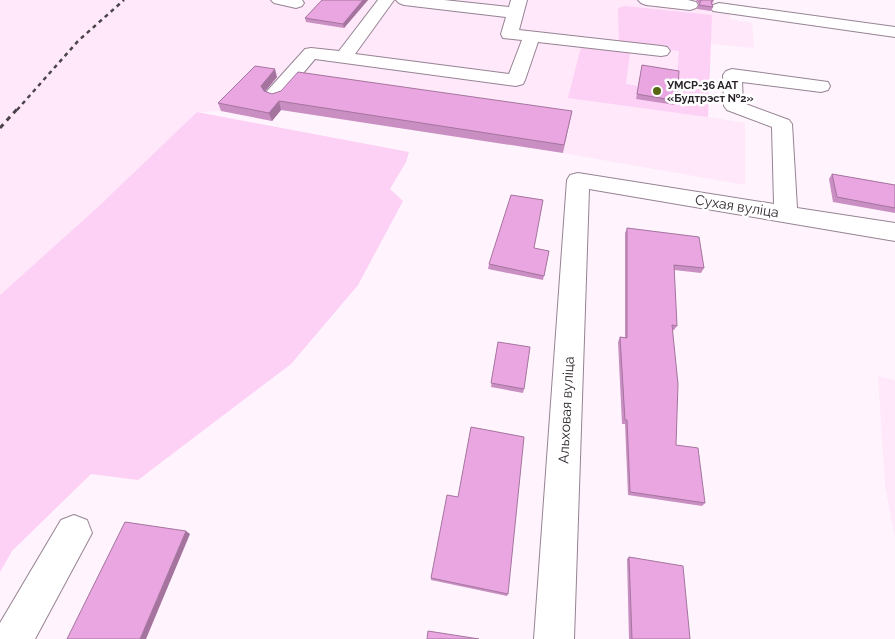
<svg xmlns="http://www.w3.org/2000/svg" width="895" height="639" viewBox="0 0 895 639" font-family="Raleway,sans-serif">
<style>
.built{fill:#fee8fa}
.green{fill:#fcd1f5}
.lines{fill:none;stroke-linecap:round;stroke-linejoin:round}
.minor-casing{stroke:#968393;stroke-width:2}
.minor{fill:#fff;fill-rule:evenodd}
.rail-far1{stroke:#4b434a;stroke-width:2.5;stroke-dasharray:4 4;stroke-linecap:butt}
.rail{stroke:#4b434a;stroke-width:3;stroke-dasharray:5 5;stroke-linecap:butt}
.wall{fill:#c98fc2}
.shaded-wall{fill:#a4749e}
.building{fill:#eaa6e1;stroke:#a4749e}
.poi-dot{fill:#556711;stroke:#fff;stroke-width:2}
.labels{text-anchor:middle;stroke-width:5;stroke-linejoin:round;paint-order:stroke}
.far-poi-label{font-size:11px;font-weight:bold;fill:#2c242b;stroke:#fff;text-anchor:start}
.street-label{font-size:14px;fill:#2c242b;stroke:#fff}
</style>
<rect width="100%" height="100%" fill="#fff3fd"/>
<g class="built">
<path d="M0,0H713V4L719,5L730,13V19L752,23L754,48L711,44L708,117L745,123V185L563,153L281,110L272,121L221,111L197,112L98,207L0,295Z"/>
<path d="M878,376L895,380V537L885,486Z"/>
</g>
<g class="green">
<path d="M625,6L712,15L708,117L568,98L581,47L630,52L626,84L638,86L675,105L679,51L619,43L618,8Z"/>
<path d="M197,112L409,152L406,162L390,189L403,201L358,285L291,364L138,480L91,474L12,551L0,572V295L98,207Z"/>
</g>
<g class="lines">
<defs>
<g id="minor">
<path d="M271,0H302L304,3L302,6L296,8L274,3Z"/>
<path d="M378,0H394L355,54L509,74L522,40L503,38L501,34L506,17L404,5L399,3L396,0H444L509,7L511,0H527L519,30L661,46L667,47L670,51L667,55L661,56L538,42L525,80L523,84L516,86L315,59L282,98L275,100L268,98L265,94L268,90L305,49L311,48L339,51Z"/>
<path d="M638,0H688L696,2L698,5L696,8L690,10L646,5L641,3Z"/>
<path d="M719,3L895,27V37L713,11L711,8L713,5Z"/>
<path d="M732,69L828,82L830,86L828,90L821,92L742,82L743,103L789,120L792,124L797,208L895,223V241L589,189L574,639H534L567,180L570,175L578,173L774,204L772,127L727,110L724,106L723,75L726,71Z"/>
<path d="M74,515L87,520L92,533L35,639H0V623L61,520Z"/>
</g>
</defs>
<use href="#minor" class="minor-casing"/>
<use href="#minor" class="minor"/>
<path class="rail-far1" d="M17,110L78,41L124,0"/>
<path class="rail" d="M0,128L18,108"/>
</g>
<g class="wall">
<path d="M322,0H368L344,28L306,22L305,18Z"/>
<path d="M695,0H714L712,4L713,7L711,11L697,9L699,4L696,0Z"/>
<path d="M642,65L677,101L675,105L636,99Z"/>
<path d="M277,77L265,91L272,94L572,111L563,153L281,110L272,121L221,111L218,103Z"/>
<path d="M832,174L895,185V213L833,202L829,179Z"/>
<path d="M627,228L704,268L701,273L674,270L677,326L674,330H672L676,445L705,503L702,506L628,495L625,424H622L618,342L620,337L625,338V233Z"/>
<path d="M549,251L543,280L488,269L489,264Z"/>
<path d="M498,342L524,389L523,393L491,387Z"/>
<path d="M629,557L690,639H629L627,559Z"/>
<path d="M431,578L508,594L507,596L431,580Z"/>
</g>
<g class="shaded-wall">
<path d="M363,0H368L344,28L343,24Z"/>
<path d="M275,69L277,77L263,94L261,86Z"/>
<path d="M279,101L281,110L272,121L269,113Z"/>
<path d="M186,531L190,534L146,639H140Z"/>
</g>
<g class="building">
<path d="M322,0H363L343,24L305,18Z"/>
<path d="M701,0H713L711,2L713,7L699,5Z"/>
<path d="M642,65L679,71L677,101L637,94Z"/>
<path d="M255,66L275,69L261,86L264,91L272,94L281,91L298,72L572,111L564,145L279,101L269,113L218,103Z"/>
<path d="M832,174L895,185V208L837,197Z"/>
<path d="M511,195L543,200L534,248L549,251L544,276L489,264Z"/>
<path d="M627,228L699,237L704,268L674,265L677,326L672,325L678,384L676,445L698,448L705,503L630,492L627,420H625L620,337L627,338Z"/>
<path d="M498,342L530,347L524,389L491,383Z"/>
<path d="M471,427L524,437L508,594L431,578L447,495L458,497Z"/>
<path d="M125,522L186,531L140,639H67Z"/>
<path d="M629,557L683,566L690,639H632Z"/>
<path d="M428,631L479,639H427Z"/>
</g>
<circle class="poi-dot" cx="657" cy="91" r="5"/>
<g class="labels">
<g class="far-poi-label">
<text x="667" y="89">УМСР-36 ААТ<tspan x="667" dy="13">«Будтрэст №2»</tspan></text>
</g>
<g class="street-label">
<text transform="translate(737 206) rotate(9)" y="5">Сухая вуліца</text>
<text transform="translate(566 410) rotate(-87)" y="5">Альховая вуліца</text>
</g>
</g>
</svg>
